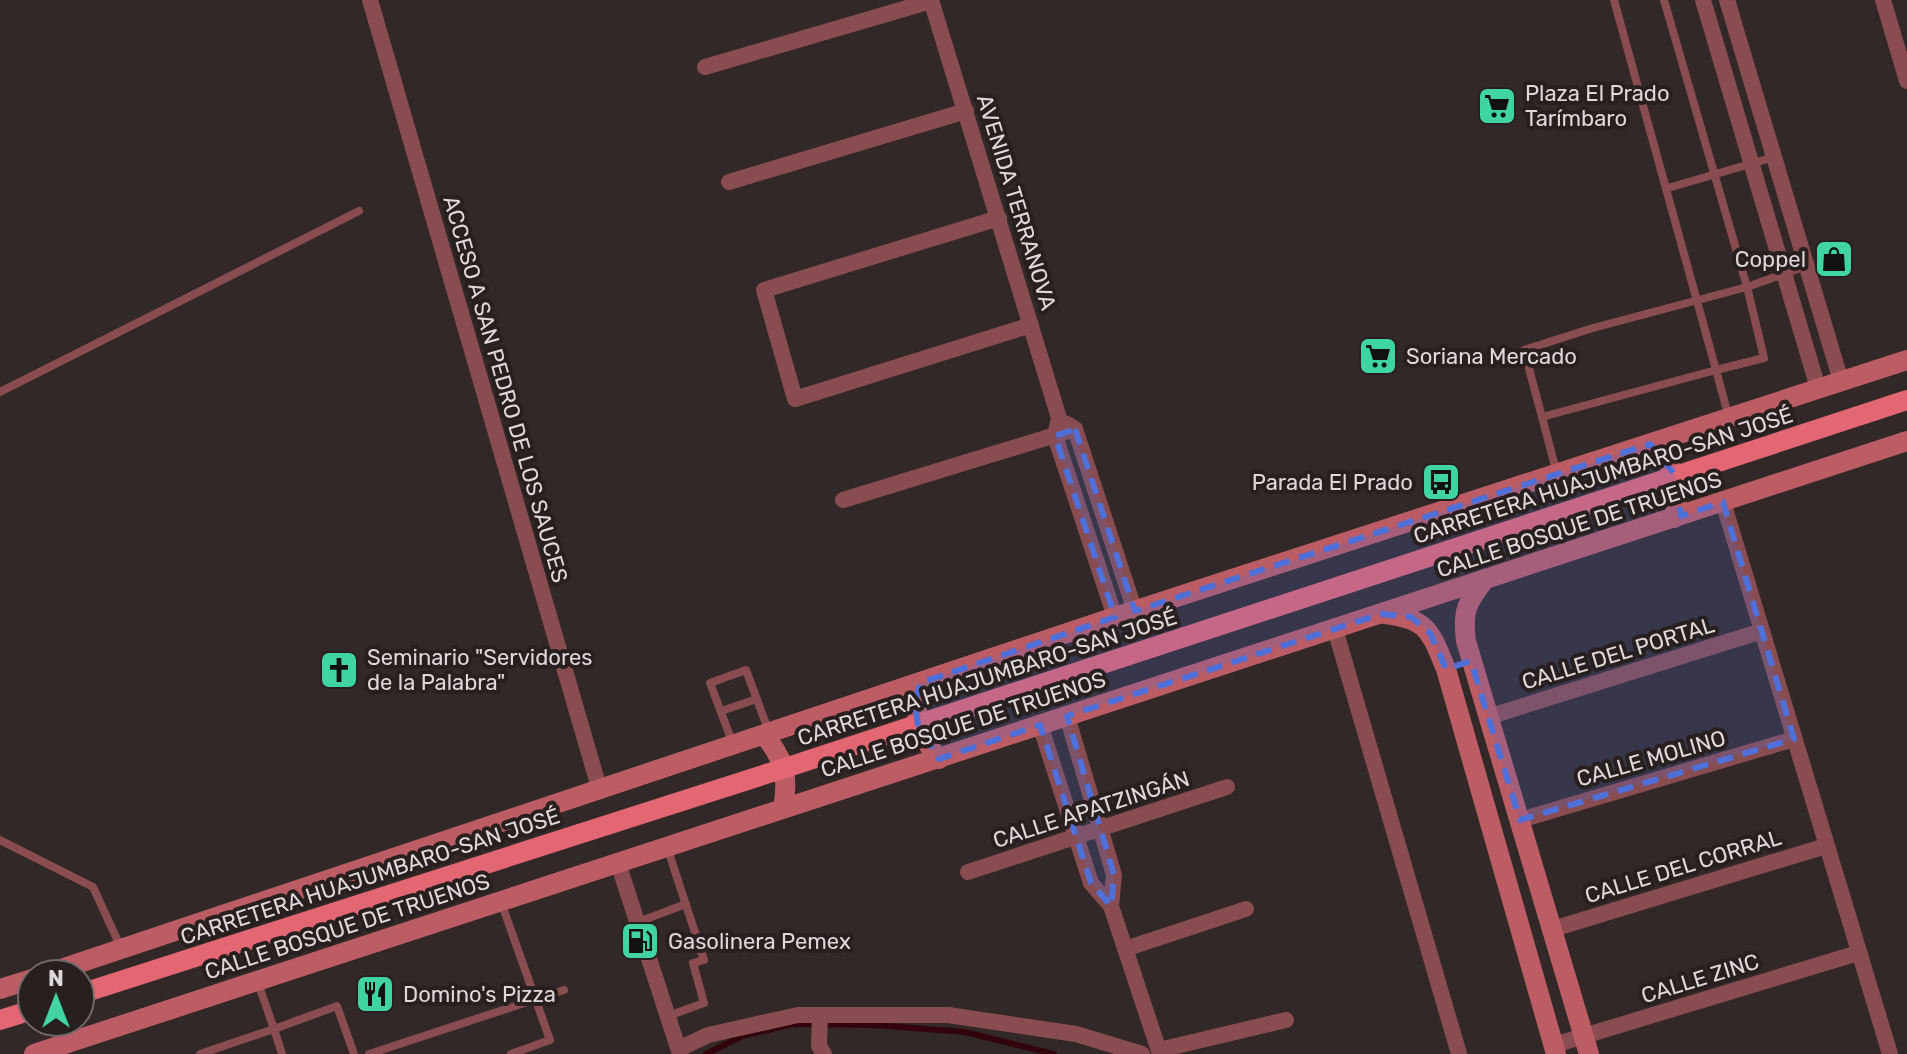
<svg xmlns="http://www.w3.org/2000/svg" width="1907" height="1054" viewBox="0 0 1907 1054" font-family="Rubik,sans-serif">
<style>
.lines{fill:none;stroke-linecap:round;stroke-linejoin:round}
.stream{stroke:#32040c;stroke-width:6}
.lane{stroke:#894c50;stroke-width:8}
.street{stroke:#894c50;stroke-width:16}
.secondary{stroke:#bc5c64;stroke-width:20}
.primary{stroke:#e36773;stroke-width:20}
.marked{fill:#4e70d8;fill-opacity:0.2;stroke:#4e70d8;stroke-width:6;stroke-dasharray:16 10;stroke-linejoin:round}
.labels{text-anchor:middle;stroke-width:8;stroke-linejoin:round;paint-order:stroke}
.poi-label{font-size:22px;fill:#dfd8d9;stroke:#281f1f;text-anchor:start}
.street-label{font-size:22px;fill:#dfd8d9;stroke:#281f1f}
</style>
<rect width="100%" height="100%" fill="#322828"/>
<g class="lines">
<path class="stream" d="M706,1054L742,1036L793,1024L874,1025L965,1032L1054,1054"/>
<g class="lane">
<path d="M1614,0L1716,370L1764,358L1747,287L1664,0"/>
<path d="M1668,188L1774,157"/>
<path d="M0,392L359,211"/>
<path d="M1542,417L1524,350L1593,328L1747,287L1806,266"/>
<path d="M1557,474L1542,417L1716,370L1729,418"/>
<path d="M721,711L757,699"/>
<path d="M733,744L710,683L746,670L769,732"/>
<path d="M0,840L93,887L121,948"/>
<path d="M667,847L704,960L693,963L704,1003L668,1016"/>
<path d="M501,902L550,1040L511,1054"/>
<path d="M638,922L686,904"/>
<path d="M200,1054L274,1029L258,983"/>
<path d="M282,1054L274,1029L337,1006L354,1054"/>
<path d="M369,1054L564,990"/>
</g>
<g class="street">
<path d="M370,0L600,791"/>
<path d="M931,0L1059,418L1055,436L1115,617"/>
<path d="M1703,0L1818,388"/>
<path d="M1727,0L1841,381"/>
<path d="M1883,0L1907,81"/>
<path d="M705,67L931,1"/>
<path d="M729,182L966,111"/>
<path d="M999,218L764,290L795,399L1031,325"/>
<path d="M1067,424L1075,429L1135,611"/>
<path d="M843,500L1075,429"/>
<path d="M1723,502L1890,1054"/>
<path d="M1335,629L1459,1054"/>
<path d="M1067,716L1114,875L1111,906"/>
<path d="M1488,717L1762,631"/>
<path d="M1040,725L1091,883L1111,906L1160,1054"/>
<path d="M1520,820L1794,739"/>
<path d="M618,863L680,1054"/>
<path d="M968,872L1227,787"/>
<path d="M1553,929L1826,846"/>
<path d="M1125,949L1246,909"/>
<path d="M820,1015L819,1046L824,1054"/>
<path d="M1554,1045L1858,953"/>
<path d="M679,1049L708,1035L798,1015H948L1076,1034L1142,1054"/>
<path d="M1159,1050L1286,1020"/>
</g>
<g class="secondary">
<path d="M1650,444C1677,467 1682,484 1674,518"/>
<path d="M1485,579C1467,602 1462,611 1466,641L1589,1054"/>
<path d="M1385,614C1428,619 1430,631 1446,669L1556,1054"/>
<path d="M920,683C913,716 917,733 939,759"/>
<path d="M764,735C784,758 789,777 783,808"/>
<path d="M46,974L1115,617L1907,360"/>
<path d="M0,989L32,979"/>
<path d="M34,1054L1907,441"/>
</g>
<g class="primary">
<path d="M80,994L785,768L1907,400"/>
<path d="M0,1020L32,1010"/>
</g>
</g>
<path class="marked" d="M1075,429L1135,611L1650,444L1676,476L1681,516L1723,502L1794,739L1520,820L1471,661L1446,669L1430,633L1411,617L1381,614L1067,716L1114,875L1111,906L1091,883L1040,725L939,759L918,725L915,704L920,683L1115,617L1055,436Z"/>
<defs>
<symbol id="supermarket-square" viewBox="-11 -11 22 22"><rect x="-9" y="-9" width="18" height="18" rx="4" fill="#3fd4a2" stroke="#281f1f"/><path d="M-6-5.5h2.5l.6 2H6L4.5 2H-2.5L-4.4-4H-6ZM-1.5 3.2a1.3 1.3 0 1 0 .1 0ZM3 3.2a1.3 1.3 0 1 0 .1 0Z" fill="#111"/></symbol>
<symbol id="shop-square" viewBox="-11 -11 22 22"><rect x="-9" y="-9" width="18" height="18" rx="4" fill="#3fd4a2" stroke="#281f1f"/><path d="M-5-2.5h2.3a2.7 3.5 0 0 1 5.4 0H5L5.5 6h-11ZM-1.5-2.5h3a1.5 2.3 0 0 0-3 0Z" fill="#111"/></symbol>
<symbol id="bus-square" viewBox="-11 -11 22 22"><rect x="-9" y="-9" width="18" height="18" rx="4" fill="#3fd4a2" stroke="#281f1f"/><path d="M-5-6H5V4H4V6H2V4H-2V6H-4V4H-5ZM-3.5-4V0h7V-4ZM-3.5 1.2v1.5H-2V1.2ZM2 1.2v1.5H3.5V1.2Z" fill="#111"/></symbol>
<symbol id="church-square" viewBox="-11 -11 22 22"><rect x="-9" y="-9" width="18" height="18" rx="4" fill="#3fd4a2" stroke="#281f1f"/><path d="M-1.2-6h2.4v3.5h3.3v2.4h-3.3V6h-2.4V-.1h-3.3v-2.4h3.3Z" fill="#111"/></symbol>
<symbol id="fuel-square" viewBox="-11 -11 22 22"><rect x="-9" y="-9" width="18" height="18" rx="4" fill="#3fd4a2" stroke="#281f1f"/><path d="M-5.5-6h7V0h2V4h1.3V-2.5L3-4.5l.8-.8L6-3V5H2.5V1h-1V6h-7ZM-4.2-4.7v3.2H.2V-4.7Z" fill="#111"/></symbol>
<symbol id="restaurant-square" viewBox="-11 -11 22 22"><rect x="-9" y="-9" width="18" height="18" rx="4" fill="#3fd4a2" stroke="#281f1f"/><path d="M-5-6h1v4h1v-4h1v4h1v-4h1v5L-1.5 .5V6h-2V.5L-5-1ZM5-6V6H3V1.5H1.5Q1.5-4 5-6Z" fill="#111"/></symbol>
</defs>
<g fill-rule="evenodd">
<use href="#supermarket-square" x="1475" y="84" width="44" height="44"/>
<use href="#shop-square" x="1812" y="237" width="44" height="44"/>
<use href="#supermarket-square" x="1356" y="334" width="44" height="44"/>
<use href="#bus-square" x="1419" y="460" width="44" height="44"/>
<use href="#church-square" x="317" y="648" width="44" height="44"/>
<use href="#fuel-square" x="618" y="919" width="44" height="44"/>
<use href="#restaurant-square" x="353" y="972" width="44" height="44"/>
</g>
<g class="labels">
<g class="poi-label">
<text x="1525" y="101">Plaza El Prado<tspan x="1525" dy="25">Tarímbaro</tspan></text>
<text x="1806" y="267" text-anchor="end">Coppel</text>
<text x="1406" y="364">Soriana Mercado</text>
<text x="1413" y="490" text-anchor="end">Parada El Prado</text>
<text x="367" y="665">Seminario "Servidores<tspan x="367" dy="25">de la Palabra"</tspan></text>
<text x="668" y="949">Gasolinera Pemex</text>
<text x="403" y="1002">Domino's Pizza</text>
</g>
<g class="street-label">
<text transform="translate(1017 202) rotate(73)" y="8">AVENIDA TERRANOVA</text>
<text transform="translate(506 389) rotate(74)" y="8">ACCESO A SAN PEDRO DE LOS SAUCES</text>
<text transform="translate(1603 475) rotate(-18)" y="8">CARRETERA HUAJUMBARO-SAN JOSÉ</text>
<text transform="translate(1579 524) rotate(-18)" y="8">CALLE BOSQUE DE TRUENOS</text>
<text transform="translate(1618 653) rotate(-17)" y="8">CALLE DEL PORTAL</text>
<text transform="translate(987 677) rotate(-18)" y="8">CARRETERA HUAJUMBARO-SAN JOSÉ</text>
<text transform="translate(963 724) rotate(-18)" y="8">CALLE BOSQUE DE TRUENOS</text>
<text transform="translate(1651 758) rotate(-16)" y="8">CALLE MOLINO</text>
<text transform="translate(1091 809) rotate(-18)" y="8">CALLE APATZINGÁN</text>
<text transform="translate(1683 866) rotate(-17)" y="8">CALLE DEL CORRAL</text>
<text transform="translate(370 876) rotate(-18)" y="8">CARRETERA HUAJUMBARO-SAN JOSÉ</text>
<text transform="translate(347 926) rotate(-18)" y="8">CALLE BOSQUE DE TRUENOS</text>
<text transform="translate(1700 978) rotate(-17)" y="8">CALLE ZINC</text>
</g>
</g>
<g transform="translate(56 998)"><circle r="38" fill="#281f1f" stroke="#716969" stroke-width="2"/>
<path d="M0-6L14 30L0 20L-14 30Z" fill="#3fd4a2"/>
<text y="-12" font-size="22" font-weight="bold" text-anchor="middle" fill="#dfd8d9">N</text>
</g>
</svg>
